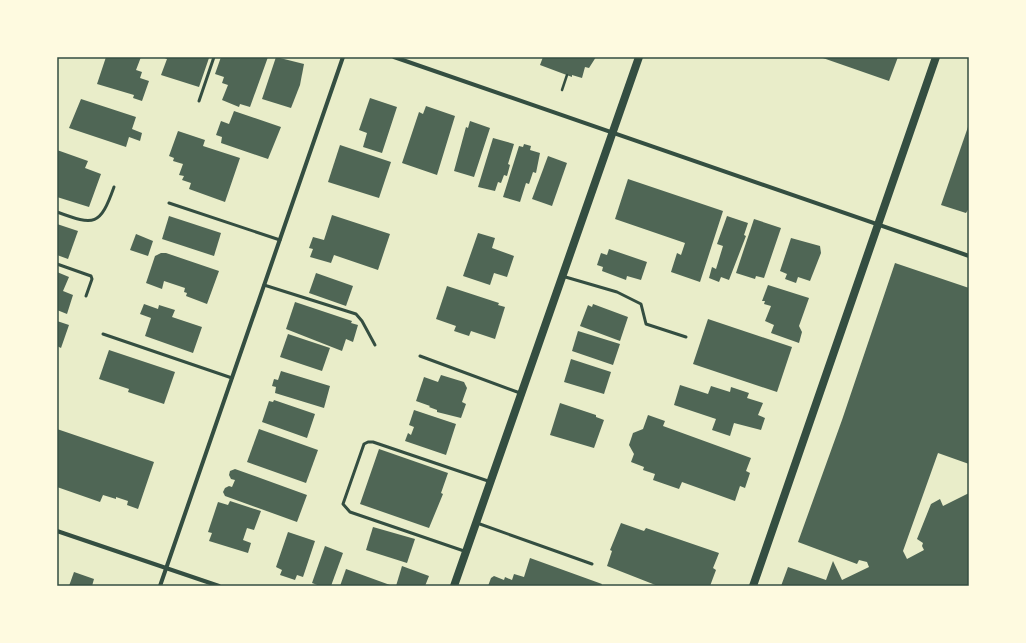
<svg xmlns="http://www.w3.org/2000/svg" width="1026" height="643" viewBox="0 0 1026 643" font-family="'Noto Sans',sans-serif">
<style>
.building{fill:#4f6655}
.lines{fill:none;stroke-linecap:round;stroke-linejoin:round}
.path{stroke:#344e41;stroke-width:2.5}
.service{stroke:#344e41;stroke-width:3}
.minor{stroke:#344e41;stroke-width:4}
.secondary{stroke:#344e41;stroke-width:8}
.neatline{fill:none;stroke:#344e41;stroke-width:1.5}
</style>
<rect width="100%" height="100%" fill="#e9edc9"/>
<g class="building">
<path d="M106,57H141L136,70L142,72L140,78L149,81L142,101L133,98L134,95L97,84Z"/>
<path d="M162,57L209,58L199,87L161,75L167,59Z"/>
<path d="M221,57H268L250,107L240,104L239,107L222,100L228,85L222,83L224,77L215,74Z"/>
<path d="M276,57L304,64L300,85L291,108L262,99Z"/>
<path d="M543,57H596L589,68L585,67L582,78L572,75V77L540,65Z"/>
<path d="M820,57H898L889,81Z"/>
<path d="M370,98L397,107L382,153L363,147L367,133L359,130Z"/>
<path d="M81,99L136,117L132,129L142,133L140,141L129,137L126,147L69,128Z"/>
<path d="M426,106L455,116L437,175L402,163L419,112L423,114Z"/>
<path d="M234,111L281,127L268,159L221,143L222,137L216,135L221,121L229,124Z"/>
<path d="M470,121L490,128L474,177L454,171L466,127L468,128Z"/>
<path d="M969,124V208L966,213L941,205Z"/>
<path d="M178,131L205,140L203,146L240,158L225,202L189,189L191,183L182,180L184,176L179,175L183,164L173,161L174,158L169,156Z"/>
<path d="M493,138L514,144L508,164L510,165L507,176L504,175L501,183L498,182L495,191L478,187Z"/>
<path d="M524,144L531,146L530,150L540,153L536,173L533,172L529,184L526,183L520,202L503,197L519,146L523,147Z"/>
<path d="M340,145L391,162L379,198L328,182Z"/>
<path d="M57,150L88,161L85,168L101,174L89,207L57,197Z"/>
<path d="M548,156L567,163L552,206L532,199Z"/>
<path d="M628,179L723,211L700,282L671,272L677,253L681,255L685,243L615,219Z"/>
<path d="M332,215L390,234L378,270L334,255L331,263L310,257L313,249L309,248L313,237L324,240Z"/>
<path d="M169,216L221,233L214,256L162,239Z"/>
<path d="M727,216L748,223L744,235L746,236L729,280L721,277L719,282L709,278L712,267L716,269L723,246L717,244Z"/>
<path d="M754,219L781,228L764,278L756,276L755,279L736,273Z"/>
<path d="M57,224L78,231L68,259L57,255Z"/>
<path d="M478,233L495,238L492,248L514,256L507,277L494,273L490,285L463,276Z"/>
<path d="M136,234L153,241L148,256L130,250Z"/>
<path d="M791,238L820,246L821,253L810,281L798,277L796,283L785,279L787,274L780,271Z"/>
<path d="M609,249L647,262L641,280L627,276L626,280L602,271L603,267L597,265L601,253L607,255Z"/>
<path d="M161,253H166L219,271L207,304L186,296L187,293L184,292L185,288L164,281L162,289L146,283L155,256Z"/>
<path d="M895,263L969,288V464L938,453L903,551L907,559L924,550L922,546L923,543L917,539L931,504L940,499L943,506L969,493V585L781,586L788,567L826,580L833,561L842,580L869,567L867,562L859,560L857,564L798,542L842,420Z"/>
<path d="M57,272L69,277L63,291L73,295L67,314L57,310Z"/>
<path d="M316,273L353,286L346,306L309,293Z"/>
<path d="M768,285L809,298L799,326L802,332L799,343L771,333L774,325L765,321L771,306L764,304L765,301H762Z"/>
<path d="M447,286L499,303L498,305L505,307L495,339L471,331L469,336L454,331L456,326L436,319Z"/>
<path d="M295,302L352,321L351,323L358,325L353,342L346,339L342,351L286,329Z"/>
<path d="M144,304L158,309L159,305L175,310L172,317L202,327L193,353L145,336L151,318L140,314Z"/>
<path d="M593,304L628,317L620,341L580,326L588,305L592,307Z"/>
<path d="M708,319L792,347L777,392L693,364Z"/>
<path d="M57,321L69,325L61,348L57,346Z"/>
<path d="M578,331L620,344L613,365L572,351Z"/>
<path d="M288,334L330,348L322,371L280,357Z"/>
<path d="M109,350L175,372L164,404L128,392L129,389L99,379Z"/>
<path d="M571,359L611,372L604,394L564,382Z"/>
<path d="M281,371L330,386L324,408L275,393L276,387L272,386L274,379L278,380Z"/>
<path d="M441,375L464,382L467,388L462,402L466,404L461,418L437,412V410L429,407L430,406L416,401L424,377L438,382Z"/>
<path d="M680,385L708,394L711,386L730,392L731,387L749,393L747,398L763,403L758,415L765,418L761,430L734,423L730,436L712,430L716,419L674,405Z"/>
<path d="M274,400L315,414L307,438L262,422L269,401L273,402Z"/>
<path d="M560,403L596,415V417L604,420L594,448L550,435Z"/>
<path d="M414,410L456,424L446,455L405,441L408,433L411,435L414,427L409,425Z"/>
<path d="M648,415L665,421L663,426L751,458L746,471L750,473L745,488L740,486L735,501L682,482L679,489L653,480L655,474L643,470L644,467L631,462L634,454L629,445L633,433L643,429Z"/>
<path d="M57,429L154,462L138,509L127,505L128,501L116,497V499L103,495L100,502L57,487Z"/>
<path d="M259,429L318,450L306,483L247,462Z"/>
<path d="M379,449L448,473L441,493L443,494L429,528L360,504Z"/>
<path d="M235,469L307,495L297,522L225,496L223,492L225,488L229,486L232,487L235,480L231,479L229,475L230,471Z"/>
<path d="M230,501L261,511L254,530L247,528L243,540L251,543L248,553L209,541L212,533L208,532L218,502L228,505Z"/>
<path d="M621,523L644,531L646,528L719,553L713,568L716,570L710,586H658L607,566L612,551L610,550Z"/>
<path d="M373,527L415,539L407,563L366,550Z"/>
<path d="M288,532L315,541L303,577L297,575L295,580L280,575L282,570L276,567Z"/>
<path d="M325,546L343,553L331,586H320L312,583Z"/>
<path d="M530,558L602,584L601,586H488L491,578L494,576L504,580L505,577L512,580L514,574L524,577Z"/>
<path d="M402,566L429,576L425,586H396Z"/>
<path d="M346,569L390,585L389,586H340Z"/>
<path d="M74,572L94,579L92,586H69Z"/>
</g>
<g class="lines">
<path class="path" d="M562,90L567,75"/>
<g class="service">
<path d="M199,101L214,57"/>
<path d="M169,203L280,240"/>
<path d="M57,212C95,226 100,226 114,187"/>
<path d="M57,264L91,276L92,279L86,296"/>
<path d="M562,276L617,292L641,304L646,324L686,337"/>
<path d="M264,285L356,314L362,321L375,345"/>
<path d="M103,334L232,378"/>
<path d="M420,356L520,393"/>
<path d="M477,523L592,564"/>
<path d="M464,551L350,512L343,504L364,444L368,442H373L491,482"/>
</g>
<g class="minor">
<path d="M394,57L969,256"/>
<path d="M57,531L219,586"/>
<path d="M160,586L343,57"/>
</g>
<g class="secondary">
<path d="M454,586L639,57"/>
<path d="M753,586L936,57"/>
</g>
</g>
<rect width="1026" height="643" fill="none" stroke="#fefae0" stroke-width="116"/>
<rect x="58" y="58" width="910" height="527" class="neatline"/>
</svg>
